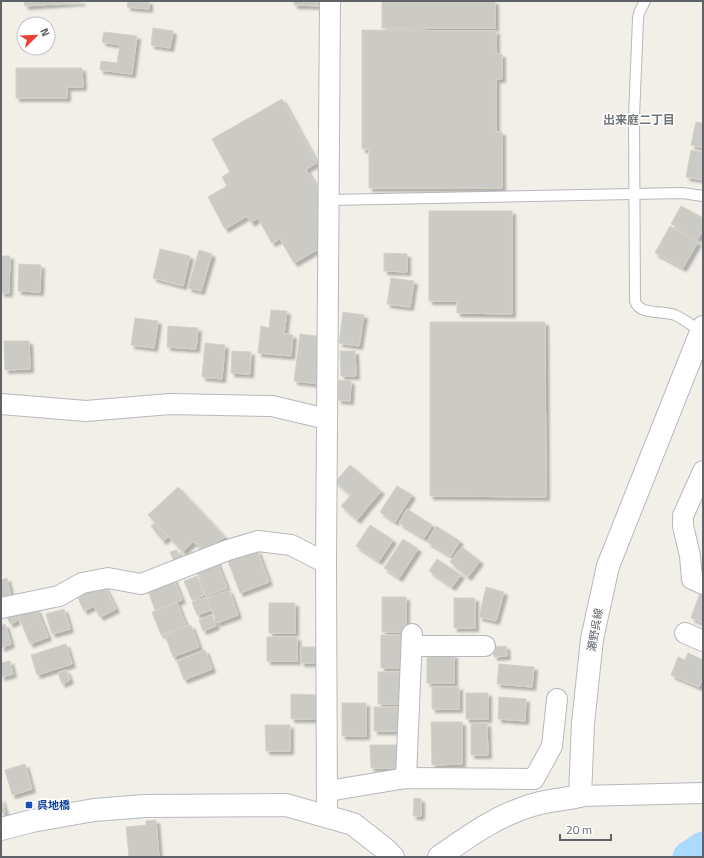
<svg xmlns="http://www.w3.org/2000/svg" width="704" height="858" viewBox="0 0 704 858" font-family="'Titillium Web','Noto Sans JP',sans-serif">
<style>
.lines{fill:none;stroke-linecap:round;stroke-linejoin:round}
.river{stroke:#aadaff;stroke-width:31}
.building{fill:#cccac5;stroke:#d6d1c6;filter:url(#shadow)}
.lane-casing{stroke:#b5b8bc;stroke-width:12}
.street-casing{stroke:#b5b8bc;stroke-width:22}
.secondary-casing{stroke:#b6babf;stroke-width:24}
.lane{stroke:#fff;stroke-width:10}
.street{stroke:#fff;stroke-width:20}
.secondary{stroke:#fff;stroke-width:22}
.transit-dot{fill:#1a4fb4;stroke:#fff;stroke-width:1.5}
.labels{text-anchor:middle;stroke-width:3;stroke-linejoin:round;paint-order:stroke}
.street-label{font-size:11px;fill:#5f6368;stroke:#fff}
.transit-label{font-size:11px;font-weight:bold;fill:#164399;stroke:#fff;text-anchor:start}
.neighbourhood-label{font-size:12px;font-weight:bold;fill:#70757a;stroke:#fff}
</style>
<defs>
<filter id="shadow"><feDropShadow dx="3.5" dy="3.5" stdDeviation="1" flood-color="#0004"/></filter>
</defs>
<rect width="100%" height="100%" fill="#f1efe8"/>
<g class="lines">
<path class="river" d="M688,857L703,847"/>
</g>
<g class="building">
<path d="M24,1H82V2L25,6Z"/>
<path d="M128,1H149V9L127,7Z"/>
<path d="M294,1H324V6L294,5Z"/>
<rect x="382" y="1" width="113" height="27"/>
<path d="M153,28L173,31L170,48L151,45Z"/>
<path d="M362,30L496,31V54H502V79H496V132H502V188H369V149H362Z"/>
<path d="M104,32L137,36L132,74L100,70L101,61L117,63L120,45L102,42Z"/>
<path d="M16,68H82L83,87H67V98H16Z"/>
<path d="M282,99L317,163L306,169L326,203L327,244L294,263L280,239L272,243L258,218L251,223L247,216L225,229L208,197L227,186L222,177L230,172L212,139Z"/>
<path d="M696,122L703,123V148L691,145Z"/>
<path d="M691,150L703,152V180L686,177Z"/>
<path d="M681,206L703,218V230L698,239L671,224Z"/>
<path d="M429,211H512V314L457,313V301H429Z"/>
<path d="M670,226L698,242L683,268L655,253Z"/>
<path d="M160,249L190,256L183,286L153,278Z"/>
<path d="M199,250L212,254L201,291L188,288Z"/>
<path d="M384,253L407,254V272L384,271Z"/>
<path d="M1,256H10L9,293H1Z"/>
<path d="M19,264L41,265L40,292L18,291Z"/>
<path d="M391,278L414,281L410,307L387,304Z"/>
<path d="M271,310L287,311L284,334L293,335L291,356L258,353L261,326L269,328Z"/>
<path d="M343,312L364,315L359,346L339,343Z"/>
<path d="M135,318L158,321L154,348L131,345Z"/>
<path d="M430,322H545L546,497L430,496Z"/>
<path d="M168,326L198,328L196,349L167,347Z"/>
<path d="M300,334L324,337L319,384L294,381Z"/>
<path d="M4,341H29L30,369L5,370Z"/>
<path d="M205,343L225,345L222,379L202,377Z"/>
<path d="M232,351L251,352L250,374L231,373Z"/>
<path d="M340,351H355L356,376H341Z"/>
<path d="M339,380L351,381L350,401L338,400Z"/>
<path d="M350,465L381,491L357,520L341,506L351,495L335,482Z"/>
<path d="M397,486L412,495L395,522L380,512Z"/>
<path d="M178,487L225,537L203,549L193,542L183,552L148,515Z"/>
<path d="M407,509L432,525L424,538L399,523Z"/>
<path d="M155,523L168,537L163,541L151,526Z"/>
<path d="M370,525L393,540L379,561L356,546Z"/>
<path d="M436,526L460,541L451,556L427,542Z"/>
<path d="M403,539L418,549L399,578L384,568Z"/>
<path d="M462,547L480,561L468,577L450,562Z"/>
<path d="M177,550L180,558L174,561L170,552Z"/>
<path d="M257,550L269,582L240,593L228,561Z"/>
<path d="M437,559L461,575L452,587L429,571Z"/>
<path d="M216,560L227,588L206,596L195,567Z"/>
<path d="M197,576L204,595L192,600L184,581Z"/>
<path d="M7,578L11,597L1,599V580Z"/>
<path d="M173,578L182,600L155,610L147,588Z"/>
<path d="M103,583L116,609L100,617L94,606L84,611L77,596Z"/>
<path d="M486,587L504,592L496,621L479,617Z"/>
<path d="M229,590L238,615L217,623L207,598Z"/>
<path d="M700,593L703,594V623L691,618Z"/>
<path d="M206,597L211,610L197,615L192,602Z"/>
<rect x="382" y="597" width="24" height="35"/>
<rect x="454" y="598" width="21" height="30"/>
<path d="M177,603L186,626L161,635L152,612Z"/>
<rect x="269" y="603" width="26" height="30"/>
<path d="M36,608L48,637L30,644L18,615Z"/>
<path d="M64,609L70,629L52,634L46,614Z"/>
<path d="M13,611L17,621L10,624L6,614Z"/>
<path d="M212,615L216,626L203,631L199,620Z"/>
<path d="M5,624L11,644L1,648V626Z"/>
<path d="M191,625L199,647L173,657L165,635Z"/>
<path d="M381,635H404L405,668H381Z"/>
<rect x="267" y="637" width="30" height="24"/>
<path d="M66,644L72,664L37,675L31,655Z"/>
<path d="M506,646L507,656L494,657L493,647Z"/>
<path d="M301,647H319L320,663H301Z"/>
<path d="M205,650L212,669L184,680L177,661Z"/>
<path d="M688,653L703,660V677L699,687L671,675L678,657L685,660Z"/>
<rect x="427" y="655" width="27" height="28"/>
<path d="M10,661L13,674L1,677V663Z"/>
<path d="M499,664L534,667L532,687L497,684Z"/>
<path d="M66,670L70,680L62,684L58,673Z"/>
<rect x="378" y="672" width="26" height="32"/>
<rect x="432" y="687" width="27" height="22"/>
<rect x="466" y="693" width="22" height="26"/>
<path d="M291,694L319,695L318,719H291Z"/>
<path d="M499,697L526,699L525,721L498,719Z"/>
<rect x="342" y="703" width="24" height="33"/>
<rect x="374" y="707" width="27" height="24"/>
<path d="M431,722H462V764L432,765Z"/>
<path d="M487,723L488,755H471V724Z"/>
<path d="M265,725H290V751H266Z"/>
<path d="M370,745H398V768H371Z"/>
<path d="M25,764L32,789L12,795L5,770Z"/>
<path d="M1,798L5,812L1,813Z"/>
<path d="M414,798L421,799V816H413Z"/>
<path d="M156,820L159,857H129L126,827L146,825V821Z"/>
</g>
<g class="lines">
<defs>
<g id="lane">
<path d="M645,1L639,13L638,19L634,117L635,301C640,316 663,310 675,315C685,320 694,327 703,332"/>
<path d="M329,200L682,193L703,196"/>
</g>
<g id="street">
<path d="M1,404L86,411L170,404L272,406L327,419"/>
<path d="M703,471L683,516V526L690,556L692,579L703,584"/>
<path d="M1,608L59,596L82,583L108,578L141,584L228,550L258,541L291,545L326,563"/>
<path d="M685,633L703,641"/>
<path d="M412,646H485"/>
<path d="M406,778L412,634"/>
<path d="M328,791L406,778L534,779L552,746L557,699"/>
<path d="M580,796L703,793"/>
<path d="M327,817L326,563L330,1"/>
</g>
<g id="secondary">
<path d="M1,829L32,821L94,810L145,806L286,805L353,824L385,849L393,857"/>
<path d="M439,857C470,835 502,812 540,803C553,800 566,799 580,796L583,723L592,639L608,566L703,327"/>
</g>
</defs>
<use href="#lane" class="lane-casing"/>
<use href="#street" class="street-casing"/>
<use href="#secondary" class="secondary-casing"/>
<use href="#lane" class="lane"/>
<use href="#street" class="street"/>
<use href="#secondary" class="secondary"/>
</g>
<rect class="transit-dot" x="25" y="801" width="8" height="8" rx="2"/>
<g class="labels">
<g class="street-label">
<text transform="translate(595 630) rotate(-80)" y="4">瀬野呉線</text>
</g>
<g class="transit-label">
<text x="37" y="809">呉地橋</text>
</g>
<g class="neighbourhood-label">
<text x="639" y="124">出来庭二丁目</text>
</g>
</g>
<rect width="704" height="858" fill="none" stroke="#5f6368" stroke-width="4"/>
<g transform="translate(36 36) rotate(67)"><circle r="19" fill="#ffffff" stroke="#bfc1c3"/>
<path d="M0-3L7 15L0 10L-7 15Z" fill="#ea4335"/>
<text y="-6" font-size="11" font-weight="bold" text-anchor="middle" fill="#5f6368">N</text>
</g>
<path d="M560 834v6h51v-6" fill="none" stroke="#5f6368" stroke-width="2"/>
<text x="566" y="834" font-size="12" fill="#5f6368" stroke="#ffffff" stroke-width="3" paint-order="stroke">20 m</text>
</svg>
